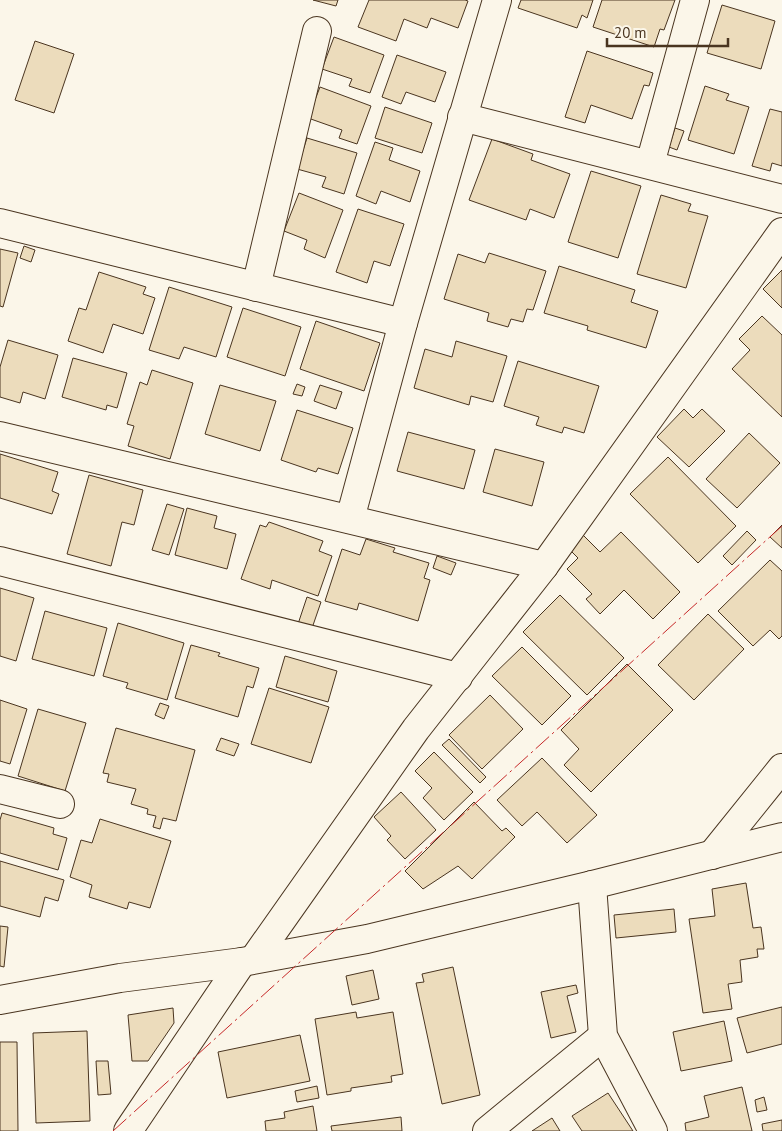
<svg xmlns="http://www.w3.org/2000/svg" width="782" height="1131" viewBox="0 0 782 1131" font-family="'PT Sans',sans-serif">
<style>
.building{fill:#ecdcbc;stroke:#4a3520}
.lines{fill:none;stroke-linecap:round;stroke-linejoin:round}
.street-casing{stroke:#4a3520;stroke-width:30}
.street{stroke:#fbf6e9;stroke-width:28}
.power{stroke:#c62828;stroke-width:1;stroke-dasharray:18 4 2.5 4;stroke-linecap:butt}
</style>
<rect width="100%" height="100%" fill="#fbf6e9"/>
<g class="building">
<path d="M313,0H338L336,6Z"/>
<path d="M369,0H465L468,1L458,28L431,18L427,28L404,19L396,41L358,27Z"/>
<path d="M521,0H593L587,18L582,15L577,28L518,8Z"/>
<path d="M602,0H675L664,30L660,29L654,47L593,27Z"/>
<path d="M722,5L775,21L761,69L707,53Z"/>
<path d="M334,37L384,55L370,93L349,86L352,79L322,69Z"/>
<path d="M35,41L74,54L54,113L15,100Z"/>
<path d="M587,51L653,73L649,86L644,85L632,119L591,105L585,123L565,117Z"/>
<path d="M397,55L446,72L435,102L406,92L401,104L382,97Z"/>
<path d="M705,86L729,94L726,100L749,107L734,154L688,140Z"/>
<path d="M320,87L371,106L357,144L339,138L342,130L308,118Z"/>
<path d="M385,107L432,123L422,153L375,138Z"/>
<path d="M770,109L782,112V166L772,163L770,171L752,166Z"/>
<path d="M675,128L684,131L677,150L669,147Z"/>
<path d="M307,138L357,153L344,194L322,187L326,177L297,169Z"/>
<path d="M492,139L533,154L531,160L570,174L554,218L530,209L526,220L469,200Z"/>
<path d="M375,142L393,148L389,160L420,171L410,202L381,191L376,204L356,196Z"/>
<path d="M591,171L641,186L618,258L568,242Z"/>
<path d="M299,193L343,210L325,258L304,249L307,240L284,231Z"/>
<path d="M661,195L691,204L688,211L708,216L686,288L637,274Z"/>
<path d="M358,209L404,224L390,266L374,261L367,283L336,272Z"/>
<path d="M24,246L35,250L31,262L20,258Z"/>
<path d="M0,249L18,253L3,307L0,306Z"/>
<path d="M489,253L546,271L533,310L527,309L523,322L511,319L508,327L487,321L489,313L444,299L458,254L485,263Z"/>
<path d="M559,266L635,290L631,302L658,311L646,348L587,330L588,326L544,313Z"/>
<path d="M782,270V308L763,289Z"/>
<path d="M99,272L146,287L143,294L155,298L143,334L113,324L103,353L68,341L79,308L86,310Z"/>
<path d="M169,287L232,307L216,357L184,347L179,359L149,350Z"/>
<path d="M243,308L301,327L285,376L227,357Z"/>
<path d="M762,316L782,335V417L732,369L750,350L739,339Z"/>
<path d="M316,321L380,343L364,391L300,369Z"/>
<path d="M8,340L58,355L45,399L23,392L20,403L0,397V367Z"/>
<path d="M456,341L507,356L493,402L471,396L469,405L414,388L425,349L452,357Z"/>
<path d="M73,358L127,373L117,408L107,405L106,410L62,397Z"/>
<path d="M518,361L599,386L584,433L564,427L562,433L536,425L539,417L504,406Z"/>
<path d="M152,370L193,383L170,459L128,446L134,426L127,424L140,382L147,385Z"/>
<path d="M297,384L305,387L302,396L293,394Z"/>
<path d="M220,385L276,401L260,451L205,434Z"/>
<path d="M320,385L342,392L336,409L314,401Z"/>
<path d="M684,409L693,418L702,409L725,431L689,467L657,437Z"/>
<path d="M297,410L353,428L338,474L318,468L316,472L281,460Z"/>
<path d="M408,432L475,450L464,489L397,471Z"/>
<path d="M749,433L780,463L737,508L706,479Z"/>
<path d="M495,449L544,462L532,506L483,492Z"/>
<path d="M0,454L58,472L52,491L59,494L52,514L0,498Z"/>
<path d="M668,457L736,526L698,563L630,494Z"/>
<path d="M89,475L143,490L134,525L122,522L111,566L67,554Z"/>
<path d="M167,504L184,509L169,555L152,550Z"/>
<path d="M187,508L217,516L214,528L236,534L227,569L175,555Z"/>
<path d="M269,522L323,541L319,551L332,556L318,596L272,580L270,589L241,579L260,525L266,527Z"/>
<path d="M782,525V548L770,537Z"/>
<path d="M747,531L756,540L732,565L723,556Z"/>
<path d="M621,532L680,592L653,619L624,590L600,614L586,599L592,594L567,569L578,558L568,548L583,535L600,552Z"/>
<path d="M366,539L395,548L393,552L429,563L424,578L430,580L418,621L359,603L357,610L325,601L342,549L360,555Z"/>
<path d="M437,556L456,563L451,575L433,568Z"/>
<path d="M770,560L782,571V636L779,639L770,630L753,646L718,611Z"/>
<path d="M0,588L34,598L16,661L0,656Z"/>
<path d="M560,595L624,658L587,695L523,632Z"/>
<path d="M307,597L321,602L310,634L296,630Z"/>
<path d="M45,611L107,628L94,676L32,659Z"/>
<path d="M708,614L744,649L694,700L658,665Z"/>
<path d="M118,623L184,643L167,700L126,688L128,683L103,676Z"/>
<path d="M191,645L220,653L218,656L259,668L253,688L247,686L238,717L175,698Z"/>
<path d="M522,647L571,696L542,725L492,676Z"/>
<path d="M285,656L337,671L328,702L276,687Z"/>
<path d="M627,664L673,710L591,792L564,765L579,749L561,730Z"/>
<path d="M269,688L329,707L311,763L251,744Z"/>
<path d="M490,695L523,729L482,769L449,735Z"/>
<path d="M0,700L27,709L10,764L0,761Z"/>
<path d="M160,703L169,706L164,719L155,715Z"/>
<path d="M38,709L86,723L65,791L18,776Z"/>
<path d="M116,728L195,750L176,821L163,818L160,829L153,827L156,816L147,814L148,809L131,804L136,789L107,782L109,774L103,773Z"/>
<path d="M221,738L239,744L234,756L216,750Z"/>
<path d="M449,739L486,777L480,783L442,745Z"/>
<path d="M434,752L473,792L444,820L423,798L432,788L415,771Z"/>
<path d="M542,758L597,815L567,843L537,812L522,826L497,800Z"/>
<path d="M401,792L436,830L405,859L387,840L391,836L374,817Z"/>
<path d="M474,802L502,831L506,828L515,837L472,879L458,866L423,889L405,871Z"/>
<path d="M2,813L54,828L53,834L67,838L58,870L0,853V820Z"/>
<path d="M100,819L171,841L150,908L129,902L127,909L89,897L92,885L70,877L81,840L92,843Z"/>
<path d="M0,861L64,880L58,901L45,897L40,917L0,906Z"/>
<path d="M746,883L753,928L761,927L764,949H757L758,957L740,960L742,982L728,984L732,1009L703,1013L689,919L715,916L712,889Z"/>
<path d="M674,909L676,932L616,938L614,915Z"/>
<path d="M0,926L8,927L4,967L0,966Z"/>
<path d="M453,967L480,1095L442,1104L416,983L424,982L422,974Z"/>
<path d="M373,970L379,999L352,1005L346,976Z"/>
<path d="M576,985L578,993L567,996L576,1032L551,1038L541,992Z"/>
<path d="M782,1007V1044L747,1053L737,1018Z"/>
<path d="M173,1008L174,1023L148,1061H132L128,1015Z"/>
<path d="M356,1012L357,1018L393,1012L403,1074L391,1076L392,1082L351,1088V1091L327,1095L315,1019Z"/>
<path d="M724,1021L732,1061L681,1071L673,1032Z"/>
<path d="M87,1031L90,1121L36,1123L33,1033Z"/>
<path d="M300,1035L310,1081L227,1098L218,1052Z"/>
<path d="M0,1042H17L18,1131H0Z"/>
<path d="M96,1061H108L111,1094L98,1095Z"/>
<path d="M317,1086L319,1098L297,1102L295,1091Z"/>
<path d="M742,1087L752,1131H686L685,1123L709,1117L704,1096Z"/>
<path d="M608,1093L633,1131H582L572,1116Z"/>
<path d="M764,1097L767,1110L757,1112L755,1100Z"/>
<path d="M313,1106L317,1131H266L265,1121L285,1118L284,1112Z"/>
<path d="M401,1117L402,1131H332L331,1126Z"/>
<path d="M552,1118L560,1131H532Z"/>
<path d="M782,1120V1131H763L762,1124Z"/>
</g>
<g class="lines">
<defs>
<g id="street">
<path d="M462,117L782,199"/>
<path d="M650,164L695,0"/>
<path d="M0,223L403,323"/>
<path d="M256,287L317,31"/>
<path d="M0,436L544,566"/>
<path d="M350,519L403,323L497,0"/>
<path d="M0,561L458,677"/>
<path d="M0,789L60,804"/>
<path d="M712,855L782,768"/>
<path d="M592,885L603,1036L653,1131"/>
<path d="M254,959L416,729L544,566L782,232"/>
<path d="M0,1000L120,978L242,962L367,939L592,885L782,837"/>
<path d="M128,1131L242,962"/>
<path d="M487,1131L603,1036"/>
</g>
</defs>
<use href="#street" class="street-casing"/>
<use href="#street" class="street"/>
<path class="power" d="M113,1131L782,526"/>
</g>
<path d="M607 38v8h121v-8" fill="none" stroke="#4a3520" stroke-width="2.5"/>
<text x="614" y="38" font-size="15" fill="#4a3520" stroke="#fbf6e9" stroke-width="4" paint-order="stroke">20 m</text>
</svg>
